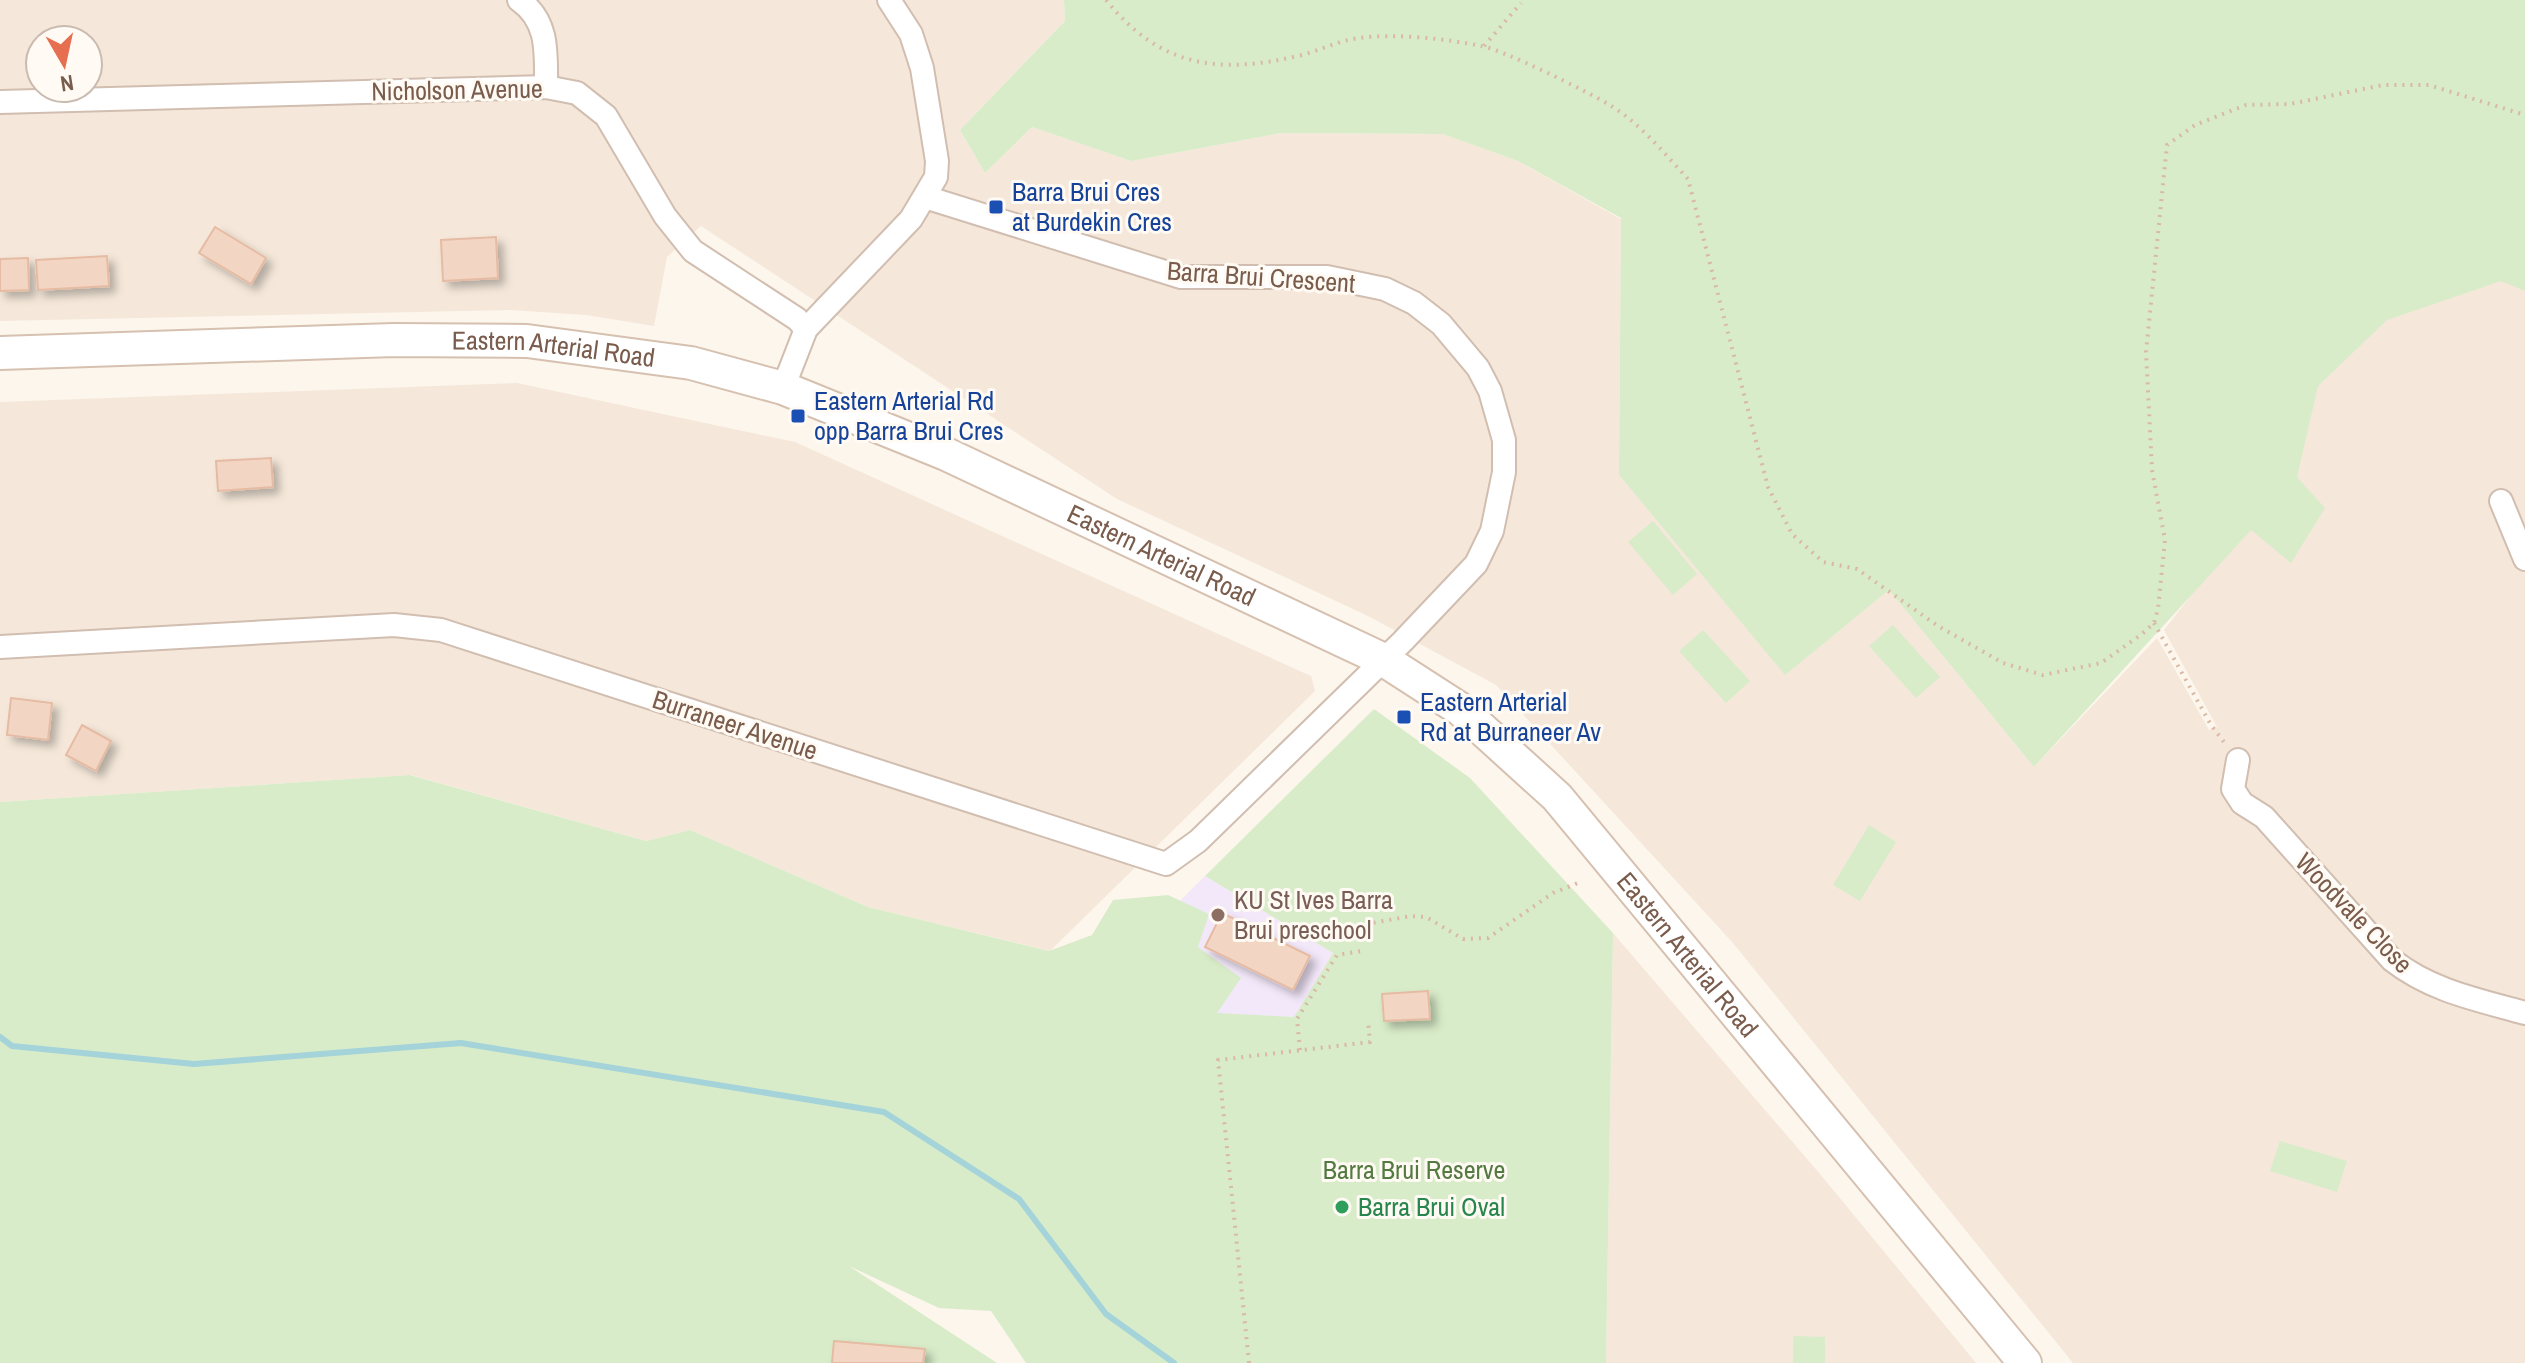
<svg xmlns="http://www.w3.org/2000/svg" width="2525" height="1363" viewBox="0 0 2525 1363" font-family="'Archivo Narrow',sans-serif">
<style>
.residential{fill:#f5e8da;fill-rule:evenodd}
.education{fill:#f3e8fa}
.green{fill:#d8ecc9}
.lines{fill:none;stroke-linecap:round;stroke-linejoin:round}
.stream{stroke:#a5d3da;stroke-width:6}
.building{fill:#f3d5c3;stroke:#e6bba3;stroke-width:2;filter:url(#shadow)}
.minor-casing{stroke:#d1beb0;stroke-width:26}
.secondary-casing{stroke:#d6c0b0;stroke-width:36}
.path{stroke:#d9b8a5;stroke-width:4;stroke-dasharray:2 6;stroke-linecap:butt}
.minor{stroke:#fff;stroke-width:22}
.secondary{stroke:#fff;stroke-width:32}
.transit-dot{fill:#1a4fb4;stroke:#fffaf3;stroke-width:3}
.education-dot{fill:#8d6e63;stroke:#fffaf3;stroke-width:3}
.leisure-dot{fill:#2e9e5b;stroke:#fffaf3;stroke-width:3}
.labels{text-anchor:middle;stroke-width:6;stroke-linejoin:round;paint-order:stroke}
.street-label{font-size:26px;fill:#7a5c4d;stroke:#fffaf3}
.transit-label{font-size:26px;fill:#164399;stroke:#fffaf3;text-anchor:start}
.education-label{font-size:26px;fill:#785e54;stroke:#fffaf3;text-anchor:start}
.park-label{font-size:26px;fill:#537a41;stroke:#fffaf3}
.leisure-label{font-size:26px;fill:#27864d;stroke:#fffaf3;text-anchor:start}
</style>
<defs>
<filter id="shadow"><feDropShadow dx="6" dy="6" stdDeviation="4" flood-color="#0004"/></filter>
</defs>
<rect width="100%" height="100%" fill="#fdf6ec"/>
<g class="residential">
<path d="M0,0H1064L1065,21L960,130L985,173L1032,127L1131,161L1281,133L1443,134L1518,161L1621,219L1619,475L1785,674L1889,590L2034,767L2157,638L2209,730L2217,727L2164,630L2238,535L2180,457L2525,182V1363H2073L1733,943L1496,685L1368,616L1117,499L701,226L667,257L654,326L586,315L511,310L0,321ZM40,40H88V88H40Z"/>
<path d="M517,383L795,442L1311,676L1315,691L1050,951L868,907L690,830L646,841L411,775L0,802V402Z"/>
<path d="M1613,933L1820,1174L1976,1363H1606Z"/>
</g>
<path class="education" d="M1205,876L1333,953L1294,1017L1095,1008L1115,965Z"/>
<g class="green">
<path d="M1064,0H2525V291L2501,281L2387,320L2318,386L2297,477L2325,508L2291,563L2251,530L2034,767L1889,590L1785,675L1619,475L1621,218L1518,161L1443,134L1281,133L1131,161L1032,127L985,173L960,130L1065,21Z"/>
<path d="M1653,521L1697,574L1673,595L1628,542Z"/>
<path d="M1893,625L1940,677L1916,698L1869,646Z"/>
<path d="M1703,630L1750,681L1726,703L1679,651Z"/>
<path d="M1374,709L1470,778L1613,933L1606,1363H1026L991,1311L939,1308L849,1266L997,1363H0V802L410,775L646,841L690,830L868,907L1049,951L1092,935L1113,900L1168,895L1209,914L1198,947L1241,978L1217,1013L1294,1017L1333,953L1205,876Z"/>
<path d="M1869,825L1896,842L1860,901L1833,885Z"/>
<path d="M2280,1141L2347,1161L2337,1192L2270,1171Z"/>
<path d="M1793,1336L1825,1337V1363H1793Z"/>
</g>
<g class="lines">
<path class="stream" d="M0,1037L12,1046L194,1064L461,1043L884,1112L1019,1199L1106,1314L1174,1363"/>
</g>
<g class="building">
<path d="M215,227L266,258L251,284L199,253Z"/>
<path d="M496,237L498,278L443,281L441,240Z"/>
<path d="M107,256L109,286L38,290L36,260Z"/>
<path d="M28,258L29,290L0,291V259Z"/>
<path d="M271,458L273,487L218,491L216,461Z"/>
<path d="M11,698L52,703L48,740L7,735Z"/>
<path d="M82,725L111,741L96,771L66,755Z"/>
<path d="M1222,913L1310,956L1293,990L1205,947Z"/>
<path d="M1428,991L1430,1019L1384,1021L1382,994Z"/>
<path d="M834,1341L925,1349L923,1363H832Z"/>
</g>
<g class="lines">
<defs>
<g id="minor">
<path d="M519,0C549,21 546,53 546,87"/>
<path d="M0,102L546,87L577,93L606,116L665,216L693,251L797,319L806,329"/>
<path d="M783,388L806,329L911,219L936,177L937,161L922,68L911,34L889,0"/>
<path d="M2501,501L2525,559"/>
<path d="M0,647L394,625L441,630L1166,864L1198,841L1403,641L1476,564L1492,531L1504,472V440L1490,391L1478,368L1441,324L1414,303L1385,289L1327,277H1181L925,197"/>
<path d="M2238,760L2233,789L2242,803L2264,817L2392,960C2431,991 2479,1000 2525,1013"/>
</g>
<g id="secondary">
<path id="s1" d="M0,353L394,340L527,341L691,363L783,388L946,454L1384,660L1460,709L1557,797L2025,1363"/>
</g>
</defs>
<use href="#minor" class="minor-casing"/>
<use href="#secondary" class="secondary-casing"/>
<g class="path">
<path d="M1106,0C1161,68 1219,75 1302,55C1321,50 1340,40 1360,38C1393,33 1449,39 1481,46C1504,50 1586,91 1608,104C1639,122 1664,153 1688,179L1768,487L1792,534L1823,562L1857,569L1938,626L2003,663L2043,675L2101,663L2142,634L2154,623L2158,609L2165,540L2152,470L2146,352L2167,145L2195,125L2246,105L2290,104L2383,85H2429L2525,115"/>
<path d="M1484,46L1521,3"/>
<path d="M2154,623L2211,725L2227,746"/>
<path d="M1350,927L1411,916L1426,917L1463,939L1488,938L1553,893L1578,883"/>
<path d="M1300,1050L1297,1019L1337,955L1361,951"/>
<path d="M1249,1363L1218,1060L1370,1042L1368,1021"/>
</g>
<use href="#minor" class="minor"/>
<use href="#secondary" class="secondary"/>
</g>
<g class="transit-dot">
<rect x="988" y="199" width="16" height="16" rx="4"/>
<rect x="790" y="408" width="16" height="16" rx="4"/>
<rect x="1396" y="709" width="16" height="16" rx="4"/>
</g>
<circle class="education-dot" cx="1218" cy="915" r="8"/>
<circle class="leisure-dot" cx="1342" cy="1207" r="8"/>
<g class="labels">
<g class="street-label">
<text transform="translate(457 90) rotate(-1)" y="9">Nicholson Avenue</text>
<text transform="translate(1261 277) rotate(4)" y="9">Barra Brui Crescent</text>
<text dy="9" stroke="none"><textPath href="#s1" startOffset="554">Eastern Arterial Road</textPath></text>
<text dy="9" stroke="none"><textPath href="#s1" startOffset="1202">Eastern Arterial Road</textPath></text>
<text transform="translate(735 725) rotate(18)" y="9">Burraneer Avenue</text>
<text transform="translate(2354 913) rotate(46)" y="9">Woodvale Close</text>
<text dy="9" stroke="none"><textPath href="#s1" startOffset="1874">Eastern Arterial Road</textPath></text>
</g>
<g class="transit-label">
<text x="1012" y="201">Barra Brui Cres<tspan x="1012" dy="30">at Burdekin Cres</tspan></text>
<text x="814" y="410">Eastern Arterial Rd<tspan x="814" dy="30">opp Barra Brui Cres</tspan></text>
<text x="1420" y="711">Eastern Arterial<tspan x="1420" dy="30">Rd at Burraneer Av</tspan></text>
</g>
<g class="education-label">
<text x="1234" y="909">KU St Ives Barra<tspan x="1234" dy="30">Brui preschool</tspan></text>
</g>
<g class="park-label">
<text x="1414" y="1179">Barra Brui Reserve</text>
</g>
<g class="leisure-label">
<text x="1358" y="1216">Barra Brui Oval</text>
</g>
</g>
<g transform="translate(64 64) rotate(171)"><circle r="38" fill="#fffaf3" stroke="#cabbb1" stroke-width="2"/>
<path d="M0-6L14 30L0 20L-14 30Z" fill="#e76f51"/>
<text y="-12" font-size="22" font-weight="bold" text-anchor="middle" fill="#7a5c4d">N</text>
</g>
</svg>
